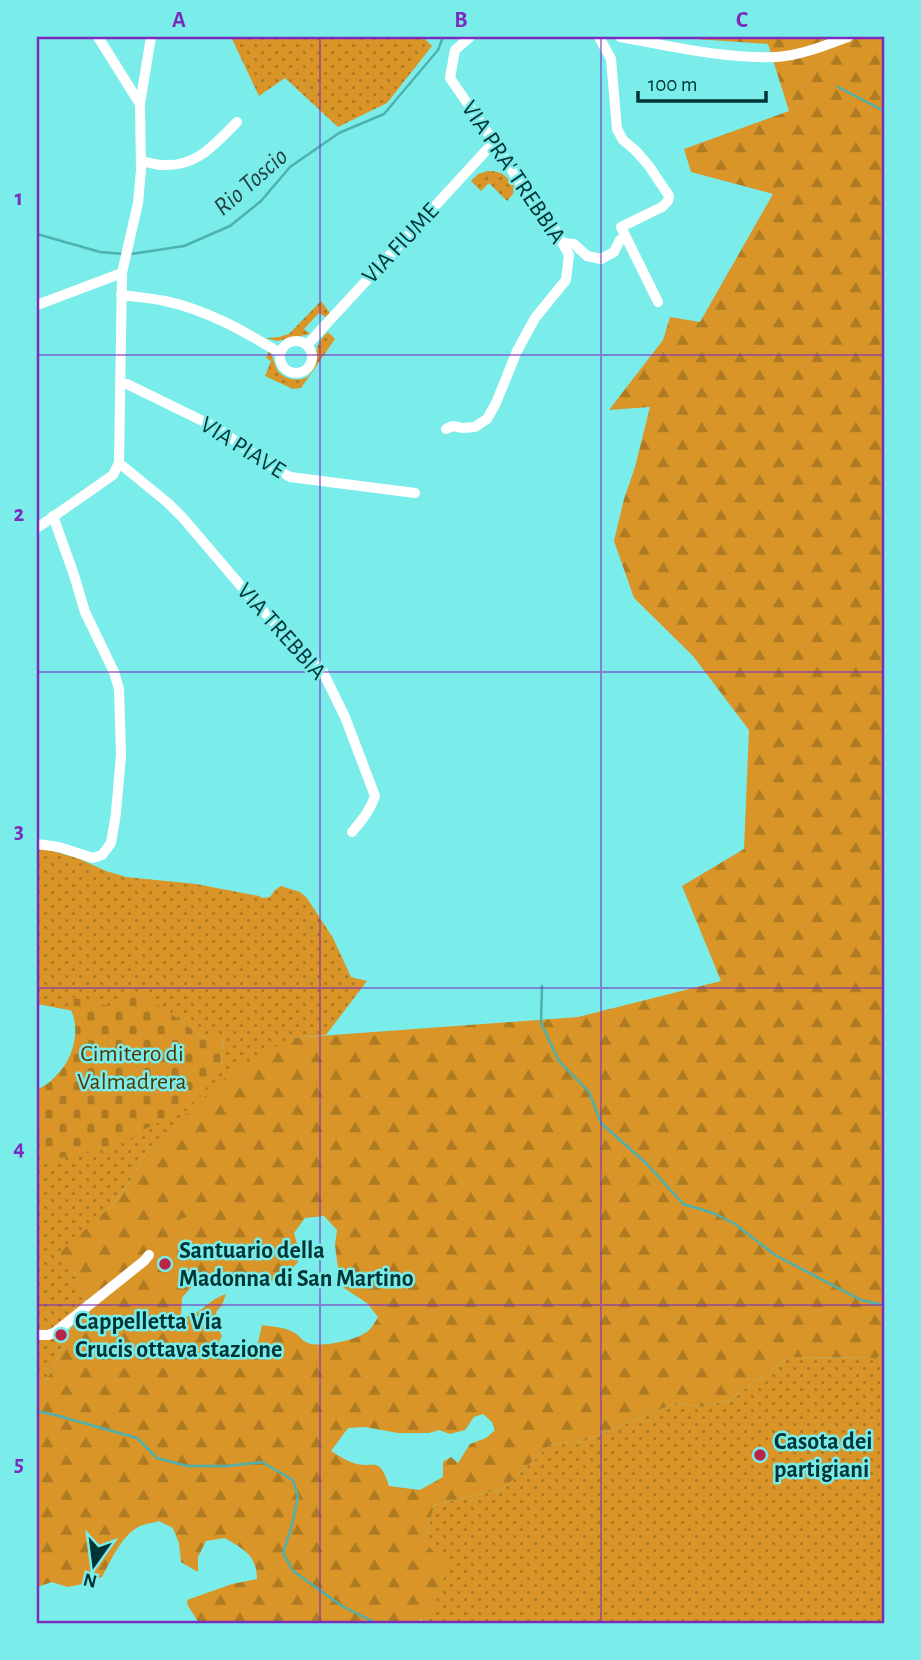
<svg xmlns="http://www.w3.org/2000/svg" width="921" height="1660" viewBox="0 0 921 1660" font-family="'Alegreya Sans',sans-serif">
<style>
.grass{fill:url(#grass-dots)}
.forest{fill:url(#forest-firs);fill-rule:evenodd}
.cemetery{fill:url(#cemetery-stones)}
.park{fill:#d99527}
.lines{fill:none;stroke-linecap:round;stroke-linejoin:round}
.stream{stroke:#4eb1af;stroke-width:2.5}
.street{stroke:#fff;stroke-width:10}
.grid{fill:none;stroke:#7b2cbf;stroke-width:2;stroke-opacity:0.55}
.poi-dot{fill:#b72648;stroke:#7aedeb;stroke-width:2.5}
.labels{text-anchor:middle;stroke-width:5;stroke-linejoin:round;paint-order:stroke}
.street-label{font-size:24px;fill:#003535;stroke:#7aedeb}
.park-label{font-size:24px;fill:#523503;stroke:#7aedeb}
.poi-label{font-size:24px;font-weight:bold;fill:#003535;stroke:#7aedeb;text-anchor:start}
.water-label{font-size:26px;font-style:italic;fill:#244242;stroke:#7aedeb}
.neatline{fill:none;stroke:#7b2cbf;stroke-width:2.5}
.grid-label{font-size:23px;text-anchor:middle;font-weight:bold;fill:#7b2cbf}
</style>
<defs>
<pattern id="grass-dots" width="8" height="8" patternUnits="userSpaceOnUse" patternTransform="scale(1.75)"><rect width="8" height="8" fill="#d99527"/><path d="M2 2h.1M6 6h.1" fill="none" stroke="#ae7a22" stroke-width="1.8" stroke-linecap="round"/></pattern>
<pattern id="forest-firs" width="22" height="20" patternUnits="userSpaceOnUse" patternTransform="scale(1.75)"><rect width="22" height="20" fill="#d99527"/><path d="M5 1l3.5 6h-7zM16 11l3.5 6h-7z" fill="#ae7a22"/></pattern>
<pattern id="cemetery-stones" width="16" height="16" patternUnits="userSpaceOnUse" patternTransform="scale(1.75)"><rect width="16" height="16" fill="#d99527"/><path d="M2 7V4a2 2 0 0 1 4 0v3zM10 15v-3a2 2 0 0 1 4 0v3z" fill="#ae7a22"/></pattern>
</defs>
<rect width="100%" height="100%" fill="#7aedeb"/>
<g class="grass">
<path d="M231,37H423L432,46L387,103L338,127L285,78L259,96Z"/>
<path d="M488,171C500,170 507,176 514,186L513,194L507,201L489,183L481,191L471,181L478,174Z"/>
<path d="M321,301L330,313L326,317L319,313L304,329L310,334L277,341L266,338L279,337L289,334Z"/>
<path d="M328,332L335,339L301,388L293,389L265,376L271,361L266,358L269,351C274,357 274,365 278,371C281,375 286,378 292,379C318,383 313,359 318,345C320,340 324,336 328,332Z"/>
<path d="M37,849L49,850L77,858L106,871L126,877L196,884L259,896L262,898L270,897L275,890L281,886L300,892L307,898L333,938L351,977L367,981L326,1035L292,1038L150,1147L123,1193L108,1209L73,1270L87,1299C73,1314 58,1330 37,1332V1090L48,1084L58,1074L199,1095L221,1067L223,1039H206L159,1006L79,1012L37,1004Z"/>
<path d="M67,1333L66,1340L47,1379L37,1382V1337H51Z"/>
<path d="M884,1353V1623H416L422,1620L425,1543L434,1505L503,1489L551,1444L584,1441L676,1403L702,1407L729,1400L790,1357L877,1358Z"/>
</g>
<path class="forest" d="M667,37H884V1353L877,1358L790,1357L729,1400L702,1407L676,1403L584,1441L551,1444L503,1489L434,1505L425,1543L447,1565C442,1586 437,1611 416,1623H199L188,1606L187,1600L232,1584L257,1579C257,1555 243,1549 225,1538L206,1541L198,1557V1572L181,1562L179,1543L173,1528L159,1521C153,1523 144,1524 138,1527C121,1537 111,1560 102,1577L83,1584L67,1587L52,1582L37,1587V1382L47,1379L66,1340L67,1333L89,1304L73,1270L58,1254L108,1209L123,1193L150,1147L234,1070L292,1038L578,1017L721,981L682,886L744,849L749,730L693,656L634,598L614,541L624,499L635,467L650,407L609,410L663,340L670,317L700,322L773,194L691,172L684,149L789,111L768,44ZM324,1216L337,1230L335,1245L339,1276L344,1288L367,1303L378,1317C375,1322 372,1328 368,1331C358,1340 320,1348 308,1343C302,1341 300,1336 295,1333C285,1327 273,1327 262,1325L255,1356C237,1358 230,1358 218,1344L222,1336L218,1327L216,1312L222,1305L226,1294C207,1300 202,1315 181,1318L182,1298L192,1286L221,1271L244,1283L269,1282L285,1276L298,1262V1247L294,1233L305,1218ZM483,1414L492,1422L495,1430L486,1438L470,1444L458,1463L451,1457L443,1462V1477L420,1490L389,1486C379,1453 373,1471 351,1462C345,1460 338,1455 331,1451L348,1428L365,1427L398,1433H429L439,1430L450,1434L465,1430L474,1417Z"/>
<path class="cemetery" d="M129,991L140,992L206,1039L223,1038L221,1067L200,1096L181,1112L145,1129L135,1138L113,1146L48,1161L47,1158H44L37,1111V1090C63,1078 82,1045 73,1015C71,1009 66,1001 63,995L112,1007Z"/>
<path class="park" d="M209,1214L213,1218L186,1235L173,1245L167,1241L173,1229L182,1218Z"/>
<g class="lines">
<g class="stream">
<path d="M838,87L884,111"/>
<path d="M37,234L100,252L124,254"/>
<path d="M131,254L184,246L230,226L261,201L290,167L339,133L384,114L438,50L443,37"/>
<path d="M542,986L541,1023L559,1061L589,1092L601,1123L647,1164L683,1204L713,1213L735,1224L775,1255L861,1300L884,1305"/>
<path d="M37,1411L59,1416L137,1438L157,1458L187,1466H227L262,1462L293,1480L298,1496L292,1525L283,1553L293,1571L342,1606L376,1623"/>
</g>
<g class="street">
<path d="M599,37L611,59L617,129L623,140L636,151L649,166L669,196L668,201L662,207L621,227L658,302"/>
<path d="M620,37C671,46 724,59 776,57C799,56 827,45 848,37"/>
<path d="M140,104L151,37"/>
<path d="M141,161C148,162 156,165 163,165C197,167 215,144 237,122"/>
<path d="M563,243L574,244L587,256L601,259L614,252L620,240"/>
<path d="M121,295C135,297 151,298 165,301C207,310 244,331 280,353"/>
<path d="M37,305L122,273"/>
<circle cx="296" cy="357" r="16"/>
<path d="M307,345L494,142"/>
<path d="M120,384H127L217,428L268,464L290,477L415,493"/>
<path d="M446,429L452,426L463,428L475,427L487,419L496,403L517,351L535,318L566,280L569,255L554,228L527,194L494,142L450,78L455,50L470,37"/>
<path d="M119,463L168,503L183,518L258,606L321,668L345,717L375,796C370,811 362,820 352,832"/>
<path d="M37,528L113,475L119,463L122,273L138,203L141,170L140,104L98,37"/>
<path d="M37,844L59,847L93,858L102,855L111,843L116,813L121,755L119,689L114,672L85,612L74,575L53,516"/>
<path d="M37,1335H48L54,1333L144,1261L149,1255"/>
</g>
</g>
<path class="grid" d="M320,37V1623M601,37V1623M37,355H884M37,672H884M37,988H884M37,1305H884"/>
<g class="poi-dot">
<circle cx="165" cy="1264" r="7"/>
<circle cx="61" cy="1335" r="7"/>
<circle cx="760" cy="1455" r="7"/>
</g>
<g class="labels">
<g class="street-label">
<text transform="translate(514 172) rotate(56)" y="8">VIA PRA' TREBBIA</text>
<text transform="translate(400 243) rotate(-47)" y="8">VIA FIUME</text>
<text transform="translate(243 447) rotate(32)" y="8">VIA PIAVE</text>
<text transform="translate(282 631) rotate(48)" y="8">VIA TREBBIA</text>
</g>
<g class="park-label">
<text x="132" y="1061">Cimitero di<tspan x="132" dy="28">Valmadrera</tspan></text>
</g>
<g class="poi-label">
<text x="179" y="1258">Santuario della<tspan x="179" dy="28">Madonna di San Martino</tspan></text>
<text x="75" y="1329">Cappelletta Via<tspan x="75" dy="28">Crucis ottava stazione</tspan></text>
<text x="774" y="1449">Casota dei<tspan x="774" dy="28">partigiani</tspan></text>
</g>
<g class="water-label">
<text transform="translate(250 181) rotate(-41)" y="9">Rio Toscio</text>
</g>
</g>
<rect width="921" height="1660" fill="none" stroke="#7aedeb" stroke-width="77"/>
<g transform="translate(94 1565) rotate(194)" stroke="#7aedeb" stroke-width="5" paint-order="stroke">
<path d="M0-5L12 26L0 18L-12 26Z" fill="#003535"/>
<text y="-10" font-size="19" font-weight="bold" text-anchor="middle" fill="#003535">N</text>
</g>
<path d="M638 91v10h128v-10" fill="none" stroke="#003535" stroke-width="3.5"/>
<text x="648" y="91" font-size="21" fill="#003535" stroke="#7aedeb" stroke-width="5" paint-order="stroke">100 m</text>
<rect x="38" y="38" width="845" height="1584" class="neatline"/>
<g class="grid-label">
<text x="179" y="27">A</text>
<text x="461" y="27">B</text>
<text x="742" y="27">C</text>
<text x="19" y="205">1</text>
<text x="19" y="521">2</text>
<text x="19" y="838">3</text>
<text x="19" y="1155">4</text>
<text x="19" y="1471">5</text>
</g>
</svg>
